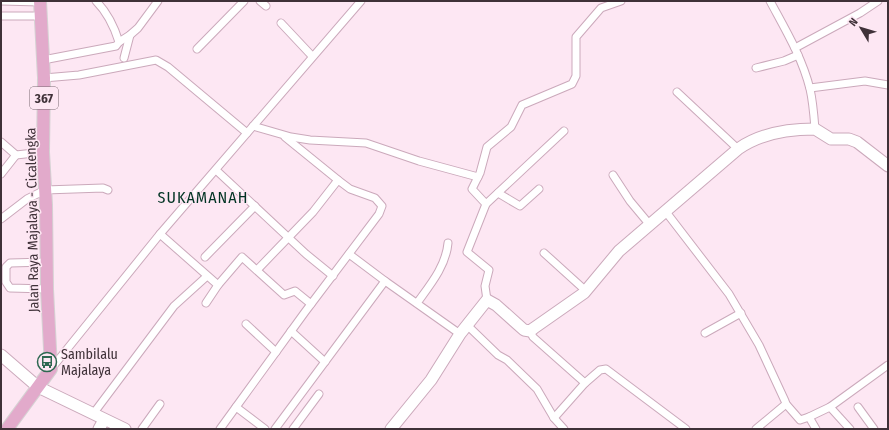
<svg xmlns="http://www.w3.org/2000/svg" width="889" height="430" viewBox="0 0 889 430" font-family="'Fira Sans Condensed',sans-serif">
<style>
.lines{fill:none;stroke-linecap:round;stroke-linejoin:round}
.street-casing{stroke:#cba9bb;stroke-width:9}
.secondary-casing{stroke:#cba9bb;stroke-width:13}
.primary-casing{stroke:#d5d2d3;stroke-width:14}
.street{stroke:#fff;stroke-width:7}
.secondary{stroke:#fff;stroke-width:11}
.primary{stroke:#e2aacb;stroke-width:12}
.labels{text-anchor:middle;stroke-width:3;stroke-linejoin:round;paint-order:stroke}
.shield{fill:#fde7f3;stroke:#786870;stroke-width:1}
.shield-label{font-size:13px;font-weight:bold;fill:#3f3138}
.street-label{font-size:14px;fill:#3f3138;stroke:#fde7f3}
.poi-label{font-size:14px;fill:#3f3138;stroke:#fde7f3;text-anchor:start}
.quarter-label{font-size:16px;letter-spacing:1px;fill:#003323;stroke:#fde7f3}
</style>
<rect width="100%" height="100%" fill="#fde7f3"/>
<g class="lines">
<defs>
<g id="street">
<path d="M1,1L40,2"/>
<path d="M96,1C108,13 114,26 119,42"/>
<path d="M260,1L266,6"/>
<path d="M770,1C785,29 802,57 810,89C813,102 814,116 815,129"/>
<path d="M1,16H40"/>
<path d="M281,23L312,56"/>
<path d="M795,48L860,13L878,1"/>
<path d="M197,49L244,1"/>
<path d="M124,58L130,35"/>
<path d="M43,60L116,46L119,42L130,35L138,28L158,1"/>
<path d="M756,68L784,61L798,55"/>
<path d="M44,78L79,75L156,60L168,67L247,133"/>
<path d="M810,88L865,81L888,85"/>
<path d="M677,92L738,149"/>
<path d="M253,126L291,137L310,140L366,143L419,161L478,177"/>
<path d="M285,137L338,180"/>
<path d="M1,142L16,155L43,152"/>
<path d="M216,170L306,254L333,276"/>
<path d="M1,174L16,155"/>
<path d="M613,175L630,201L650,225"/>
<path d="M498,193L520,206L539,189"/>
<path d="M486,204L564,131"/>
<path d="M666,212L729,294L759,345L785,401L786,404L756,429"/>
<path d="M1,219L27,199L45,190L103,188L108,190"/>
<path d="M160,234L218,285"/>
<path d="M544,253L586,291"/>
<path d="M349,254L385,281"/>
<path d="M205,257L255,206"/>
<path d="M47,262L10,263L6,267V282L10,288L47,289"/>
<path d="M487,300L485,286L489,270L467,252L486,204L472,189L480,173L487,147L511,127L522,105L572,84L576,76V37L601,8L621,1"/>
<path d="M206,303L218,285L242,257L284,295L295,291L311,304"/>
<path d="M417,303C430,285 446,266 448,243"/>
<path d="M246,324L276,352"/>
<path d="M467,325L498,355L507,360L537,389L554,418L564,429"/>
<path d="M291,331L325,362"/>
<path d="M530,331L533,337L585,383L600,370L606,369L686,429"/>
<path d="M705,333L741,313"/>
<path d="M51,369L160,234L361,1"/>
<path d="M786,404L800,420L809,417L816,429"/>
<path d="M236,407L305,312L379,214L382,206L375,198L350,189L338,180L313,212L257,270"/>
<path d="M830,407L888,365"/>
<path d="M858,407L874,429"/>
<path d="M93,414L174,306L206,277"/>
<path d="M809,417L830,407L850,429"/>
<path d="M554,418L585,383"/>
<path d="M142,429L160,404"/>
<path d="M220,429L236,407L265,429"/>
<path d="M275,429L385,281L460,334"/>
<path d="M293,429L319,394"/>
</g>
<g id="secondary">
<path d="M1,355L38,387L125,429"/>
<path d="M99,429L104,420"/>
<path d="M391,429L431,380L460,334L487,300L496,305L524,330L530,331L534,328L584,293L619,251L738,149C759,134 789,129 815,129L831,139H849L857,142L888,166"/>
</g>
<path id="primary" d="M7,429L51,369L47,289L46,205L43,152L44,78L40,1"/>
</defs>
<use href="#street" class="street-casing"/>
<use href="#secondary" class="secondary-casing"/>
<use href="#primary" class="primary-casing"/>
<use href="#street" class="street"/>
<use href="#secondary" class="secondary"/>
<use href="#primary" class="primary"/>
</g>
<defs>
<symbol id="bus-ring" viewBox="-11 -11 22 22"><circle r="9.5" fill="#fde7f3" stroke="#2e6851" stroke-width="1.5"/><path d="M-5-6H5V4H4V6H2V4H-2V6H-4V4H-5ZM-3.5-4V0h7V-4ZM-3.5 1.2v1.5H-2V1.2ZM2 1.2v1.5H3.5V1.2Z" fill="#2e6851"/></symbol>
</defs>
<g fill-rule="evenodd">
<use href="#bus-ring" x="36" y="351" width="22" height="22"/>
</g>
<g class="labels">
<rect class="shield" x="30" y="87" width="28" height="22" rx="3"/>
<g class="shield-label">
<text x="44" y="103">367</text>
</g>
<g class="street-label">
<text transform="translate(32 220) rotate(-91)" y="5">Jalan Raya Majalaya - Cicalengka</text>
</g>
<g class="poi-label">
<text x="61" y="359">Sambilalu<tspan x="61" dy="16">Majalaya</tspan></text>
</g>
<g class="quarter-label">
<text x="203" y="203">SUKAMANAH</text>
</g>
</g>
<rect width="889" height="430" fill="none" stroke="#3f3138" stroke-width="4"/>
<g transform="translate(861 28) rotate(308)" stroke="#fde7f3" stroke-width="3" paint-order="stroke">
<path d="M0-3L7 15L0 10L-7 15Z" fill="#3f3138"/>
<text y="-6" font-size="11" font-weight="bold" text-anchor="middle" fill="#3f3138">N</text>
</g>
</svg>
